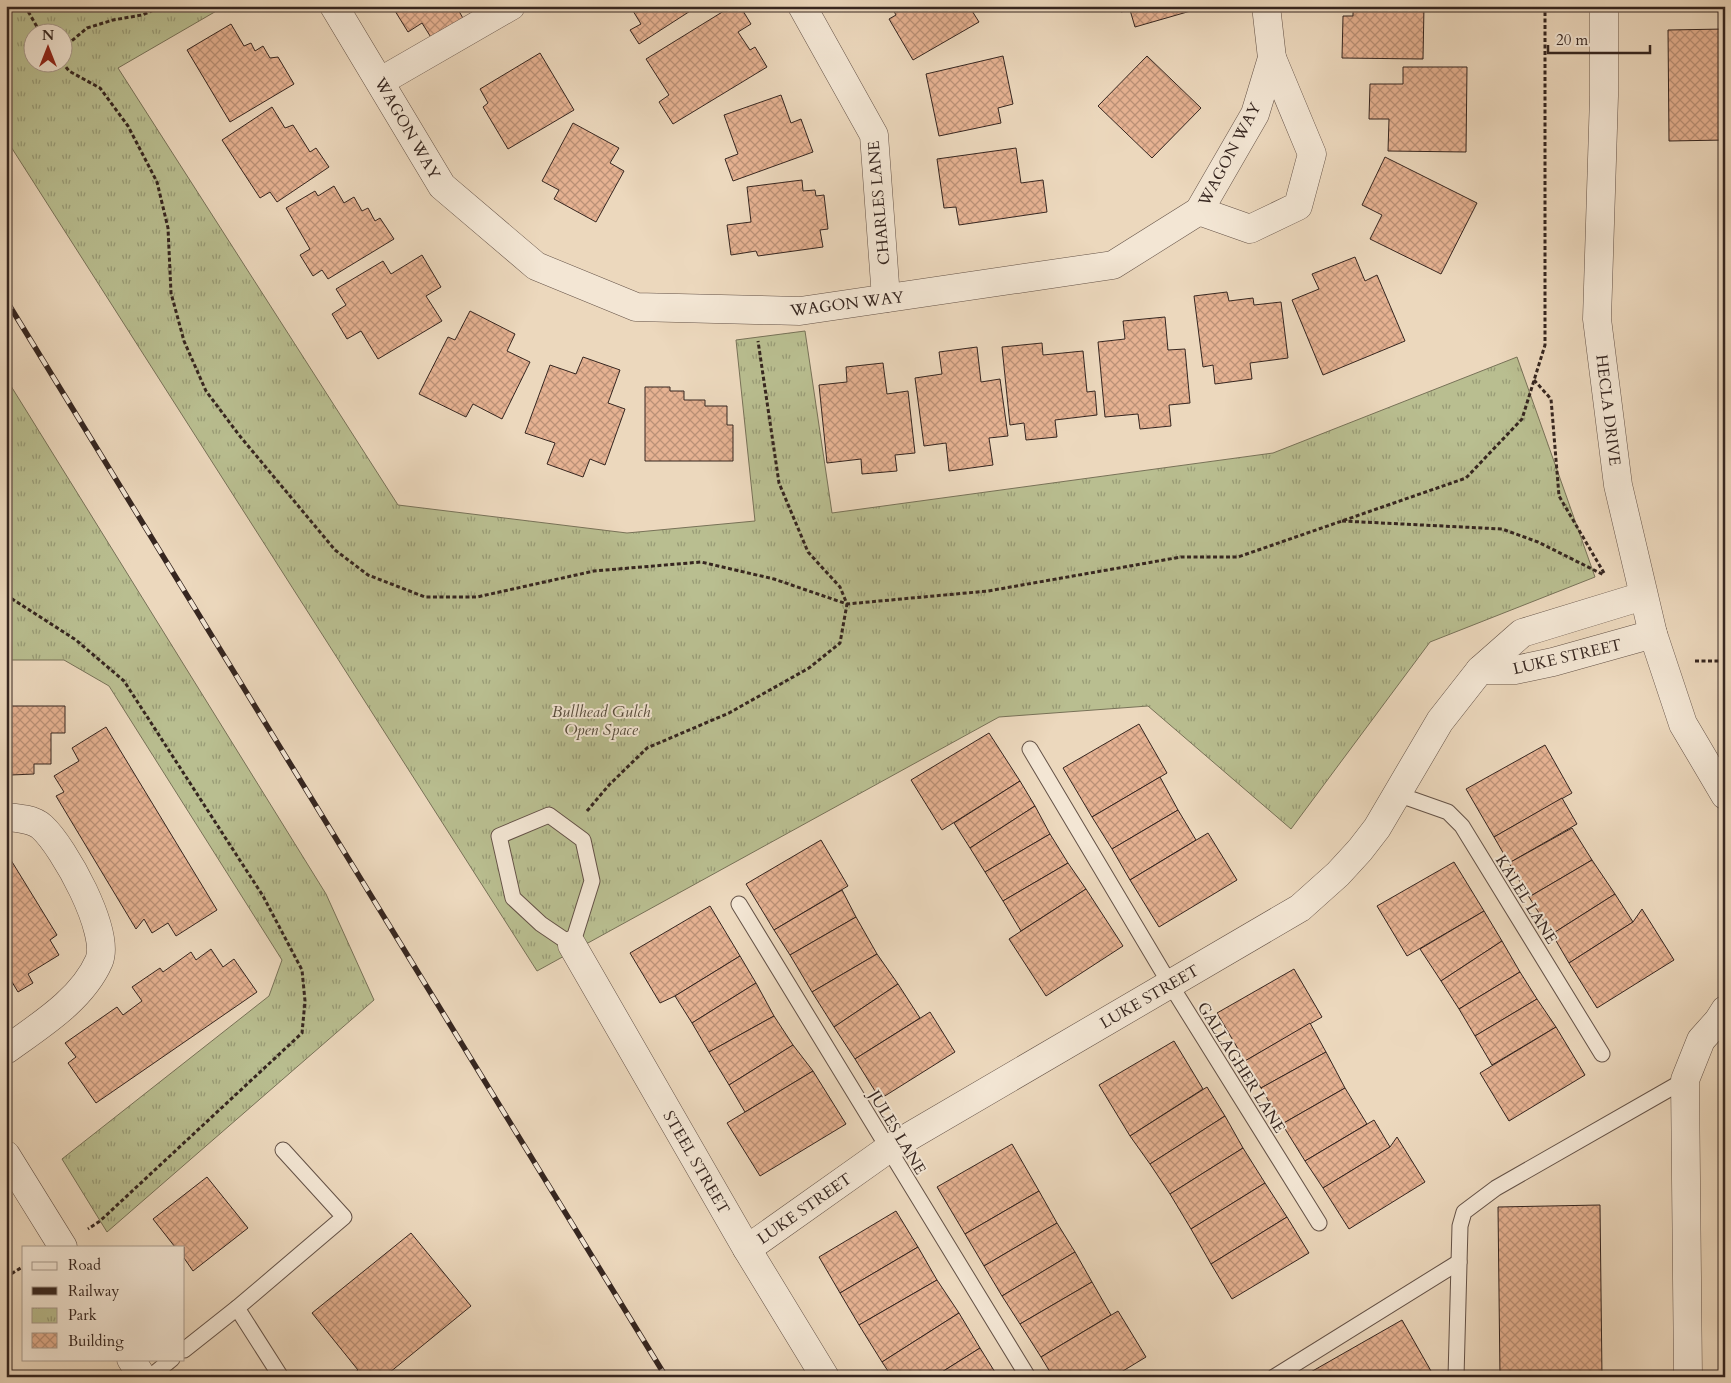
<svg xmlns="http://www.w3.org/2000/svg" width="1731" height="1383" viewBox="0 0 1731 1383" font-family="Cardo,serif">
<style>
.park{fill:url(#park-tufts);stroke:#787258;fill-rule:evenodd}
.building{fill:url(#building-cross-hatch);stroke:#362620}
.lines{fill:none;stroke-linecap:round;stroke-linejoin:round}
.lane-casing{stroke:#645247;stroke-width:17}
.street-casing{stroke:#645247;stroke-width:29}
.path{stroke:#362620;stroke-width:3;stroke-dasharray:4 2.5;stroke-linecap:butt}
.lane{stroke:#f3e6d4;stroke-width:15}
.street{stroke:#f3e6d4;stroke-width:28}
.rail-casing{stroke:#362620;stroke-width:5.5}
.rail{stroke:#f3e6d4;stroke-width:4;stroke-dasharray:11;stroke-linecap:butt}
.labels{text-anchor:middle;stroke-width:4;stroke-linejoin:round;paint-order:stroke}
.street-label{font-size:16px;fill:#362620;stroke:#f3e6d4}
.park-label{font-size:16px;font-style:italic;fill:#574c3c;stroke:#f3e6d4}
</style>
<defs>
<pattern id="park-tufts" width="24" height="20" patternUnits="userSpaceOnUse" patternTransform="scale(1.25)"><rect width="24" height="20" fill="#b9be90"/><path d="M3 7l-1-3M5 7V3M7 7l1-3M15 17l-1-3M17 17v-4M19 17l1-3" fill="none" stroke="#979a75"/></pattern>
<pattern id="building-cross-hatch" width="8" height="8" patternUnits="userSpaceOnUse" patternTransform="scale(1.25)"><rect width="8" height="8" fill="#e6b292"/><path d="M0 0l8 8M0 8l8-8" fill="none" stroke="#bb9177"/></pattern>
</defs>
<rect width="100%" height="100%" fill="#ecd8bd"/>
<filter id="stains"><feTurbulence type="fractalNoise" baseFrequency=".004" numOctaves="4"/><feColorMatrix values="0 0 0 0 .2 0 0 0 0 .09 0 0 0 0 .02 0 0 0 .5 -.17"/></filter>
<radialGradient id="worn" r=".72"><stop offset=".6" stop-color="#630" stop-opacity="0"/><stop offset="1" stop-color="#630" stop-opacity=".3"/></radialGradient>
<g class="park">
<path d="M6,6H225L118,68L398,505L627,533L755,521L736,340L805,331L832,513L1273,453L1517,357L1595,577L1430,642L1291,829L1148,706L999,717L537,971L6,139ZM32,32H62V62H32Z"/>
<path d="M6,378L326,894L374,1000L107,1232L62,1159L269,996L282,960L109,686L64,660H6Z"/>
</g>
<g class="building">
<path d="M392,6H456L464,20L432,39L422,23L408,32Z"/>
<path d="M630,6H698L639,44L630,30L641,24Z"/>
<path d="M732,6H740L751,24L738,32L750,50L755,47L767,67L673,124L659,102L669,95L646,59Z"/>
<path d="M891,6H969L979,22L913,60L889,19L896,15Z"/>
<path d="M1119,6H1201V8L1135,27L1130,10L1121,12Z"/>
<path d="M1353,6H1424L1423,59L1342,58L1343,16H1353Z"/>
<path d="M231,24L244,46L251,43L255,51L263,46L270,58L278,57L294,84L230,122L187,50Z"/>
<path d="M1725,29V140L1669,141L1668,30Z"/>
<path d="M540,53L574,110L508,149L483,107L488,103L480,89Z"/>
<path d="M1003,56L1013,104L998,108L1001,123L939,136L926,74Z"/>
<path d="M1147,56L1201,108L1152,158L1098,106Z"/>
<path d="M1403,67H1467L1466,152L1388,151L1389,119H1369L1370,84H1403Z"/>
<path d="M781,95L791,123L801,119L813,152L733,181L725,159L738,154L724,115Z"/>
<path d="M272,107L285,128L293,125L310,152L316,148L329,167L277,202L270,192L260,198L222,140Z"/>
<path d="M573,123L619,148L610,163L624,171L596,222L554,199L559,190L542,181Z"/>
<path d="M1016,148L1021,183L1043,180L1047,212L959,225L956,207L944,208L937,159Z"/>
<path d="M1385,157L1477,203L1441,274L1370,239L1382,215L1362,205Z"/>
<path d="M802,180L803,191L815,190L816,196L824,195L828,229L820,230L823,247L758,256L756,251L731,255L727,225L751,222L747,187Z"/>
<path d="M334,186L344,203L354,197L362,211L368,208L375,221L380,218L394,239L328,279L322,270L313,276L300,255L310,249L286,208L315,191L318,196Z"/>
<path d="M422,255L441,287L426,296L442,321L378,359L361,331L347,339L332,314L346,305L336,289L383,261L391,274Z"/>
<path d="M1355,257L1365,281L1377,275L1405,341L1323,375L1292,300L1319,289L1312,274Z"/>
<path d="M1227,292L1229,301L1253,298L1254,305L1281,302L1288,358L1250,363L1252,379L1215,384L1213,365L1203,367L1194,296Z"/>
<path d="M470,311L515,334L507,351L530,362L502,419L473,404L466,417L419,394L448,337L455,340Z"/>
<path d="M1165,317L1168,350L1185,349L1190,403L1169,405L1171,426L1140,429L1138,414L1105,417L1098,342L1125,339L1123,321Z"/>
<path d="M1042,343L1043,355L1083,351L1087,392L1095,391L1097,415L1055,420L1057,437L1026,440L1024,423L1010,425L1002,347Z"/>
<path d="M977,347L981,382L1000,379L1008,436L989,438L993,465L949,471L946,443L924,446L915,378L942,374L939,352Z"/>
<path d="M583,357L620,370L608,403L625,409L605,465L590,459L583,477L547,464L555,443L525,433L550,365L576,374Z"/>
<path d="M883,363L887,394L908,391L915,453L895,455L897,471L862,474L861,459L827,463L819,385L847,382L846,367Z"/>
<path d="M645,387H670V391H684V400H705V406H727V425H733V461H645Z"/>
<path d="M6,706H65V733H51V764H34V774L11,775V782H6Z"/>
<path d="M1139,724L1167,773L1092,817L1063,768Z"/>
<path d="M106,727L217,910L176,936L168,923L152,933L144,919L136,929L56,796L64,792L54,776L79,761L72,748Z"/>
<path d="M989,733L1020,781L942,830L911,780Z"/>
<path d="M1545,745L1572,793L1494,837L1466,789Z"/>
<path d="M1160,777L1178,810L1112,849L1092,817Z"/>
<path d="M1020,781L1035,806L970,848L954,823Z"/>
<path d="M1562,798L1577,824L1509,863L1494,837Z"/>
<path d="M1035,806L1050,834L985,872L970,848Z"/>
<path d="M1178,810L1196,840L1130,880L1112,849Z"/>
<path d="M1572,828L1592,860L1529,897L1509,863Z"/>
<path d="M1208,833L1237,880L1159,927L1130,880Z"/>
<path d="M1050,834L1068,863L1003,901L985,872Z"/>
<path d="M821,840L848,886L774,930L746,884Z"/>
<path d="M6,852L57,935L50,940L59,955L28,974L33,983L18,992L6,972Z"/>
<path d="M1592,860L1615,894L1552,934L1529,897Z"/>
<path d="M1454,862L1484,911L1407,956L1377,906Z"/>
<path d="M1068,863L1086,889L1021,931L1003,901Z"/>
<path d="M1086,889L1123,946L1046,996L1009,939Z"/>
<path d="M842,890L856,917L790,955L774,930Z"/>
<path d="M1615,894L1633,922L1569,963L1552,934Z"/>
<path d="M710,906L740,956L675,996L660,1003L630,953Z"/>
<path d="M1642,909L1674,960L1597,1008L1569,963L1633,922Z"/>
<path d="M1484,911L1502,941L1441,981L1420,949Z"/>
<path d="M856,917L877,954L812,992L790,955Z"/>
<path d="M1502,941L1520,972L1459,1009L1441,981Z"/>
<path d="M211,949L223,967L234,959L257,992L96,1103L68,1063L76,1057L65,1043L117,1007L123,1015L142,1001L132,987L160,968L163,972L191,952L196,960Z"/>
<path d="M877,954L898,984L834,1027L812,992Z"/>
<path d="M740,956L756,983L692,1023L675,996Z"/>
<path d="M1294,969L1322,1017L1245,1061L1217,1013Z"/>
<path d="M1520,972L1537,999L1475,1036L1459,1009Z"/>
<path d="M756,983L774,1016L709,1052L692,1023Z"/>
<path d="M898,984L920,1018L855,1059L834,1027Z"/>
<path d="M1537,999L1556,1027L1492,1065L1475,1036Z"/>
<path d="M930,1012L955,1052L880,1099L855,1059Z"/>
<path d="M774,1016L793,1045L729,1085L709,1052Z"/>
<path d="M1310,1023L1326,1052L1261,1088L1245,1061Z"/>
<path d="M1556,1027L1585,1075L1509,1121L1480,1073Z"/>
<path d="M1174,1041L1203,1089L1130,1136L1099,1085Z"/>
<path d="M793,1045L813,1071L745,1112L729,1085Z"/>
<path d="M1326,1052L1345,1088L1282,1124L1261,1088Z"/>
<path d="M813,1071L846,1124L760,1176L727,1123Z"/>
<path d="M1207,1087L1225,1116L1150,1164L1130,1136Z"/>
<path d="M1345,1088L1367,1124L1305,1161L1282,1124Z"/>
<path d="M1225,1116L1243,1148L1170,1194L1150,1164Z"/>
<path d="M1374,1120L1390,1147L1323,1188L1305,1161Z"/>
<path d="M1397,1137L1425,1182L1349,1229L1323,1188L1390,1147Z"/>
<path d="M1012,1144L1039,1191L965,1234L937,1187Z"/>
<path d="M1243,1148L1265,1183L1191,1229L1170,1194Z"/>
<path d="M207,1177L248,1228L193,1271L184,1258V1247H175L153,1219Z"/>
<path d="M1265,1183L1287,1217L1211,1264L1191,1229Z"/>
<path d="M1039,1191L1057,1223L984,1266L965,1234Z"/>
<path d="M1600,1205L1602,1377H1500L1498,1207Z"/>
<path d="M896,1211L918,1247L840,1293L819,1257Z"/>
<path d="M1287,1217L1309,1253L1232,1299L1211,1264Z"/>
<path d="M1057,1223L1075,1252L1002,1296L984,1266Z"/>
<path d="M411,1233L471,1306L384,1377H349L358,1370L312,1313Z"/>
<path d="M918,1247L937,1280L859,1325L840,1293Z"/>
<path d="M1075,1252L1092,1282L1020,1324L1002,1296Z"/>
<path d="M937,1280L959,1313L882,1362L859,1325Z"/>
<path d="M1092,1282L1111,1315L1041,1357L1020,1324Z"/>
<path d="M1118,1311L1146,1357L1113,1377H1053L1041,1357Z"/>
<path d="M959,1313L980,1348L934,1377H892L882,1362Z"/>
<path d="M1402,1320L1431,1371L1420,1377H1302Z"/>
<path d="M980,1348L998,1377H934Z"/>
</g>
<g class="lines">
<defs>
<g id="lane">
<path d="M1030,749L1170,984L1319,1223"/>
<path d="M1397,794L1448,812L1462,826L1602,1054"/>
<path d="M549,815L583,840L592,881L572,945L541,924L513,898L499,836Z"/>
<path d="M739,904L1028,1377"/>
<path d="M237,1308L281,1377"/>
<path d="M184,1350L237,1308L344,1217L283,1150"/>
<path d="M150,1377L172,1359"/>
<path d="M1274,1377L1459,1262"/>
<path d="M1456,1377L1460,1226L1464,1212L1496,1188L1685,1080"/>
</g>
<g id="street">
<path d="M334,6L442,186L536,266L636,307L800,311L1113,265L1199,211L1255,114L1272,58L1266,6"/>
<path d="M802,6L874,135L886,298"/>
<path d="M1604,6V96L1597,319L1618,485L1653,634L1683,724L1725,795"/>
<path d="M381,81L511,6"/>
<path d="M1199,211L1250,229L1298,206L1312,154L1272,58"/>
<path d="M1480,670H1515L1553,662L1653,634"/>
<path d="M6,817C18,818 33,819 42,827C64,847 111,932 99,961C82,1000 39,1026 6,1050"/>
<path d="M572,945L747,1249L825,1377"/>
<path d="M6,1155L63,1247"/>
<path d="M747,1249L888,1149L1300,908L1338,874L1360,850L1377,828L1440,721L1480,670L1522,633L1643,596"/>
<path d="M131,1359L142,1377"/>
<path d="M1688,1377L1685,1080L1701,1040L1718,1021L1725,1010"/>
</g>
</defs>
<use href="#lane" class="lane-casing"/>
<use href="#street" class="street-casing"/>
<g class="path">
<path d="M25,6L40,32"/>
<path d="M62,49L87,28L113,20L142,15L163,6"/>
<path d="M62,62L69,71L100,88L128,126L157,182L168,228L171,293L184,341L206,391L239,435L335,550L368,575L425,597H477L594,571L701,562L774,579L847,604L988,591L1181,557H1238L1466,478L1522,419L1545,345V6"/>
<path d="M1534,380L1551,399L1559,496L1604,573"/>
<path d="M1342,521L1502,529L1538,542L1604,575"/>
<path d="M6,595L76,640L124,681L263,896L302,970L305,1001L302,1033L100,1221L88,1229"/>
<path d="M1695,661H1725"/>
<path d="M587,811L609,785L647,748L729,713L809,668L840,643L847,604L840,587L808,552L779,483L758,341"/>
<path d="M6,1277L24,1266"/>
</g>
<use href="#lane" class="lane"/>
<use href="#street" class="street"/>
<defs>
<path id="rail" d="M6,300L666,1377"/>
</defs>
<use href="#rail" class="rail-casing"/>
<use href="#rail" class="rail"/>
</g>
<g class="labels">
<g class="street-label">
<text transform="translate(408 128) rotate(60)" y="6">WAGON WAY</text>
<text transform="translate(1229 154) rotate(-62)" y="6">WAGON WAY</text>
<text transform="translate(878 203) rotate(-95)" y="6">CHARLES LANE</text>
<text transform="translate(847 303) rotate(-7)" y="6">WAGON WAY</text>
<text transform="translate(1609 410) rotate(83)" y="6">HECLA DRIVE</text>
<text transform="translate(1567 656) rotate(-13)" y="6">LUKE STREET</text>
<text transform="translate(1527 899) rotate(58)" y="6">KALEL LANE</text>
<text transform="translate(1149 996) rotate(-30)" y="6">LUKE STREET</text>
<text transform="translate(1242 1067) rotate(58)" y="6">GALLAGHER LANE</text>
<text transform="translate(898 1132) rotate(59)" y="6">JULES LANE</text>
<text transform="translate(697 1162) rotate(60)" y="6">STEEL STREET</text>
<text transform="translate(804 1208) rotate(-35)" y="6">LUKE STREET</text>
</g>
<g class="park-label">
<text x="601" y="717">Bullhead Gulch<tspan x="601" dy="18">Open Space</tspan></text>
</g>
</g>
<rect width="1731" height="1383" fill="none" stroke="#ecd8bd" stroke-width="25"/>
<rect x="8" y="8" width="1716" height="1368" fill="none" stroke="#362620" stroke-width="2.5"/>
<rect x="12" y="12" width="1706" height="1358" fill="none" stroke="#362620"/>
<rect x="22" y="1246" width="162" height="115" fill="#f3e6d4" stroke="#a7998c"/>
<rect x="32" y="1262" width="25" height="8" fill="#f3e6d4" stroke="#a7998c"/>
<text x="68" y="1270" font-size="15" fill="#362620">Road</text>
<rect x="32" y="1287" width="25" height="8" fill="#362620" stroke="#a7998c"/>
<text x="68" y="1296" font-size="15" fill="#362620">Railway</text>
<rect x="32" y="1308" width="25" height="15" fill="url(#park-tufts)" stroke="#a7998c"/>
<text x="68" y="1320" font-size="15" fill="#362620">Park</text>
<rect x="32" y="1333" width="25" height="15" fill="url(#building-cross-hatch)" stroke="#a7998c"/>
<text x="68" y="1346" font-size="15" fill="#362620">Building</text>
<g transform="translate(48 48)"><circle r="24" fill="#f3e6d4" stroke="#a7998c"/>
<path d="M0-4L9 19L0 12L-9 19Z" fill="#8f2418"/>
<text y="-8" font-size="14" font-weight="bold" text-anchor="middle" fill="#362620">N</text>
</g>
<path d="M1548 45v8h102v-8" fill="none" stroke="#362620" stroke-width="2.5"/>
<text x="1556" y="45" font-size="15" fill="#362620" stroke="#f3e6d4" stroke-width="4" paint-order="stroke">20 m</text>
<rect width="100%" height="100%" filter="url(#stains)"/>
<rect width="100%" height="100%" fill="url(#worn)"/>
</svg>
